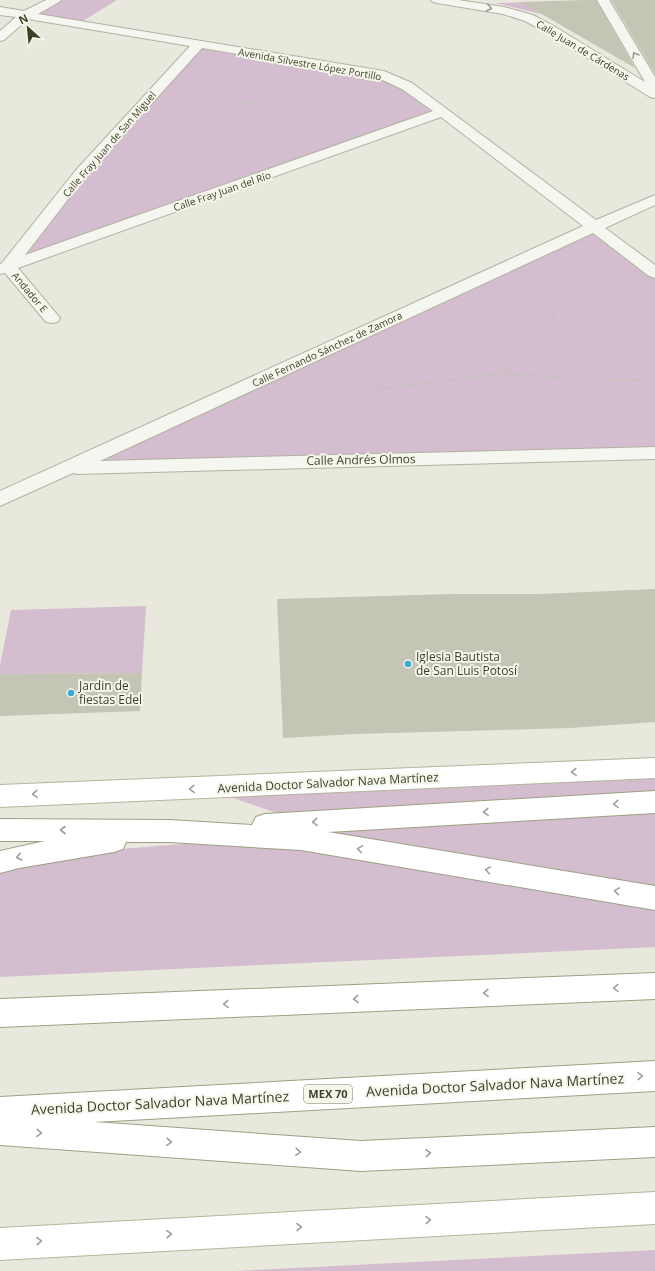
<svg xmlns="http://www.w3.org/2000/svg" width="655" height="1271" viewBox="0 0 655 1271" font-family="'Open Sans',sans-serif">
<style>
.green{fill:#d3bdcf}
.building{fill:#c4c5b4}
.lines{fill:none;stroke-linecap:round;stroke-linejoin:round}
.minor-casing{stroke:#b2b2a2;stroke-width:2}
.major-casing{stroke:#b4b59b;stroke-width:2}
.highway-casing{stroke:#9fa083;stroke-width:2}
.path-far1{stroke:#c2c3b7;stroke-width:1.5;stroke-dasharray:2 2;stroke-linecap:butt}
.path{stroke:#c2c3b7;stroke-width:2;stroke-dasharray:2.5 2.5;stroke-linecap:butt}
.minor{fill:#f6f6f0;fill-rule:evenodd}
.major{fill:#fff;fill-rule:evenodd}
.highway{fill:#fff;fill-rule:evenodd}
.oneway{stroke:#9a9b8a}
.oneway2{stroke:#9ea092}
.poi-dot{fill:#37abd8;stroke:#f5f6ec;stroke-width:1.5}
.labels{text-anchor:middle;stroke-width:4;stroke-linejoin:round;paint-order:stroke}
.far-street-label{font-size:10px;fill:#3e4025;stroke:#f5f6ec}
.shield{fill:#f5f6ec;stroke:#757761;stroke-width:1}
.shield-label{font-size:11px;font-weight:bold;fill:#3e4025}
.street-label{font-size:12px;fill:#3e4025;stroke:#f5f6ec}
.poi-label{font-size:12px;fill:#3e4025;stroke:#f5f6ec;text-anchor:start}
.near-street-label{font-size:14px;fill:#3e4025;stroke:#f5f6ec}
</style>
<rect width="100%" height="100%" fill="#e8e8dd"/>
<g class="green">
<path d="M55,0H117L76,25L24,16Z"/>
<path d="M535,2L541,14L495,3Z"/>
<path d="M198,45L379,74L443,112L8,266Z"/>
<path d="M594,227L655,273V453L68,468Z"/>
<path d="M146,606L142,673L0,674V665L11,610Z"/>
<path d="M655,768V947L0,977V862L19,857L334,832L203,788Z"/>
<path d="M655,1250V1271H235Z"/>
</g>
<g class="building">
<path d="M585,0H596L635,68L521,2Z"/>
<path d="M611,0H655V74Z"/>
<path d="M655,589V722L570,728L356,734L283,738L277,599L453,594H540Z"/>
<path d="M142,673L140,711L0,716V674Z"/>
</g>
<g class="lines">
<defs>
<g id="minor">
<path d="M46,0H61L59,2L38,14L384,71L412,83L596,220L655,195V205L605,228L655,265V278L649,276L593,233L100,461L655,447V459L77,474L73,473L0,506V491L583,226L441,117L18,268L60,318L58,322L52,323L46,322L5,273L0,274V264L2,263L76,170L190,46L28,19L4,40L0,41V31L16,17L0,15V7L24,11ZM202,48L376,77L402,89L433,111L25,255L86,176Z"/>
<path d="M431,0H458L504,7L533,15L557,28L645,82L597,0H609L655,77V98L650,97L549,34L525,21L503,14L437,3L433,2Z"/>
</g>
<g id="major">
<path d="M655,758V778L0,807V785Z"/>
<path d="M655,1192V1224L0,1260V1228Z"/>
</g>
<g id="highway">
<path d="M655,791V813L328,832L655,886V910L301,850L169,842H126L123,849L114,852L19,868L0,873V851L45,841H0V819L169,820L252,825L256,817L265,814Z"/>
<path d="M655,973V999L0,1027V999Z"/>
<path d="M655,1061V1091L94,1122L361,1141L655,1127V1157L361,1171L0,1145V1097Z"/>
</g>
</defs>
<use href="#minor" class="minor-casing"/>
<use href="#major" class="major-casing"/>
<use href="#highway" class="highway-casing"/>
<g class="path-far1">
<path d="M245,102L270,105L309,95L320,89"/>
<path d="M219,128L248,155"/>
<path d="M120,169L219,128L245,102L190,92"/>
</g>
<g class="path">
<path d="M505,372L555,327L549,298L534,281"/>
<path d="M330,378L383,389L505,373L591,381L655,379"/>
<path d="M334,435L383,389"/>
</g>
<use href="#minor" class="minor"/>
<use href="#major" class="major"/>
<use href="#highway" class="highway"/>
</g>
<defs><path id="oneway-chevron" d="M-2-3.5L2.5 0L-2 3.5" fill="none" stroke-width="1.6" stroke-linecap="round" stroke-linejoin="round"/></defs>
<g class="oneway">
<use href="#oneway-chevron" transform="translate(489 8) rotate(11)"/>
<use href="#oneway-chevron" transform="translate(635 55) rotate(-121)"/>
</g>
<g class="oneway2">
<use href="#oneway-chevron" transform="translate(574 772) rotate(177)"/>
<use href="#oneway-chevron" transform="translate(192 789) rotate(178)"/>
<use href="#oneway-chevron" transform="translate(35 794) rotate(178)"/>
<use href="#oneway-chevron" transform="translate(616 804) rotate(177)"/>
<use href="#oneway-chevron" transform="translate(486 812) rotate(177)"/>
<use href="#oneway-chevron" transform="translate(315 822) rotate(177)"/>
<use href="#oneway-chevron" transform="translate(63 830) rotate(-180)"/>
<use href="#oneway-chevron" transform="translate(360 849) rotate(-171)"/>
<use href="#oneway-chevron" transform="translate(19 857) rotate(167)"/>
<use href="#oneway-chevron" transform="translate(488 870) rotate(-171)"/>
<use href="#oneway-chevron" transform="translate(617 891) rotate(-171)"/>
<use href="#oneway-chevron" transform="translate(616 988) rotate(178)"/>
<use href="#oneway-chevron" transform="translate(486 993) rotate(178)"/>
<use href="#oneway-chevron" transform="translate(356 999) rotate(178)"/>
<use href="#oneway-chevron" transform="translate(226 1004) rotate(178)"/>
<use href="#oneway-chevron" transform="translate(640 1076) rotate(-3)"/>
<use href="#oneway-chevron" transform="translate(39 1133) rotate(4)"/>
<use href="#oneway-chevron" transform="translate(169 1142) rotate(4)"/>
<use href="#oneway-chevron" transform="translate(298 1152) rotate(4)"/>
<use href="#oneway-chevron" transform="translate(428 1153) rotate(-3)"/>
<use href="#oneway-chevron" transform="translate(428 1220) rotate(-3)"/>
<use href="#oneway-chevron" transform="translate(299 1227) rotate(-3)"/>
<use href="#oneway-chevron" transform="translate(169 1234) rotate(-3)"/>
<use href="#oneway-chevron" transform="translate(39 1241) rotate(-3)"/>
</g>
<g class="poi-dot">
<circle cx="408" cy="664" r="4"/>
<circle cx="71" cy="693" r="4"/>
</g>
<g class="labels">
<g class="far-street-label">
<text transform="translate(583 50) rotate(31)" y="4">Calle Juan de Cárdenas</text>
<text transform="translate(310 64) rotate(10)" y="4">Avenida Silvestre López Portillo</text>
<text transform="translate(109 144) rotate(-49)" y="4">Calle Fray Juan de San Miguel</text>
<text transform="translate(222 191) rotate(-19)" y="4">Calle Fray Juan del Río</text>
<text transform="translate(30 292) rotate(50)" y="4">Andador E</text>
<text transform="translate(327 349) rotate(-25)" y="4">Calle Fernando Sánchez de Zamora</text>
</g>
<rect class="shield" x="304" y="1085" width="48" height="18" rx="3"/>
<g class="shield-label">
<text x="328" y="1098">MEX 70</text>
</g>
<g class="street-label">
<text transform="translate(361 460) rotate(-1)" y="4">Calle Andrés Olmos</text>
<text transform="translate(328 783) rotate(-3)" y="4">Avenida Doctor Salvador Nava Martínez</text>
</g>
<g class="poi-label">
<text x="416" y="661">Iglesia Bautista<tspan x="416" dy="14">de San Luis Potosí</tspan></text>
<text x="79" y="690">Jardin de<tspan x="79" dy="14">fiestas Edel</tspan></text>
</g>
<g class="near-street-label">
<text transform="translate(495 1085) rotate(-3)" y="5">Avenida Doctor Salvador Nava Martínez</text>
<text transform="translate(160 1103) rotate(-3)" y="5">Avenida Doctor Salvador Nava Martínez</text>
</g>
</g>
<g transform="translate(28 28) rotate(333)" stroke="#f5f6ec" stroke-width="3" paint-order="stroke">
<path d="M0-3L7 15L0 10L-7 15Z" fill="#3e4025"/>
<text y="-6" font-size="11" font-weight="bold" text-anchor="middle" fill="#3e4025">N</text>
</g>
</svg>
